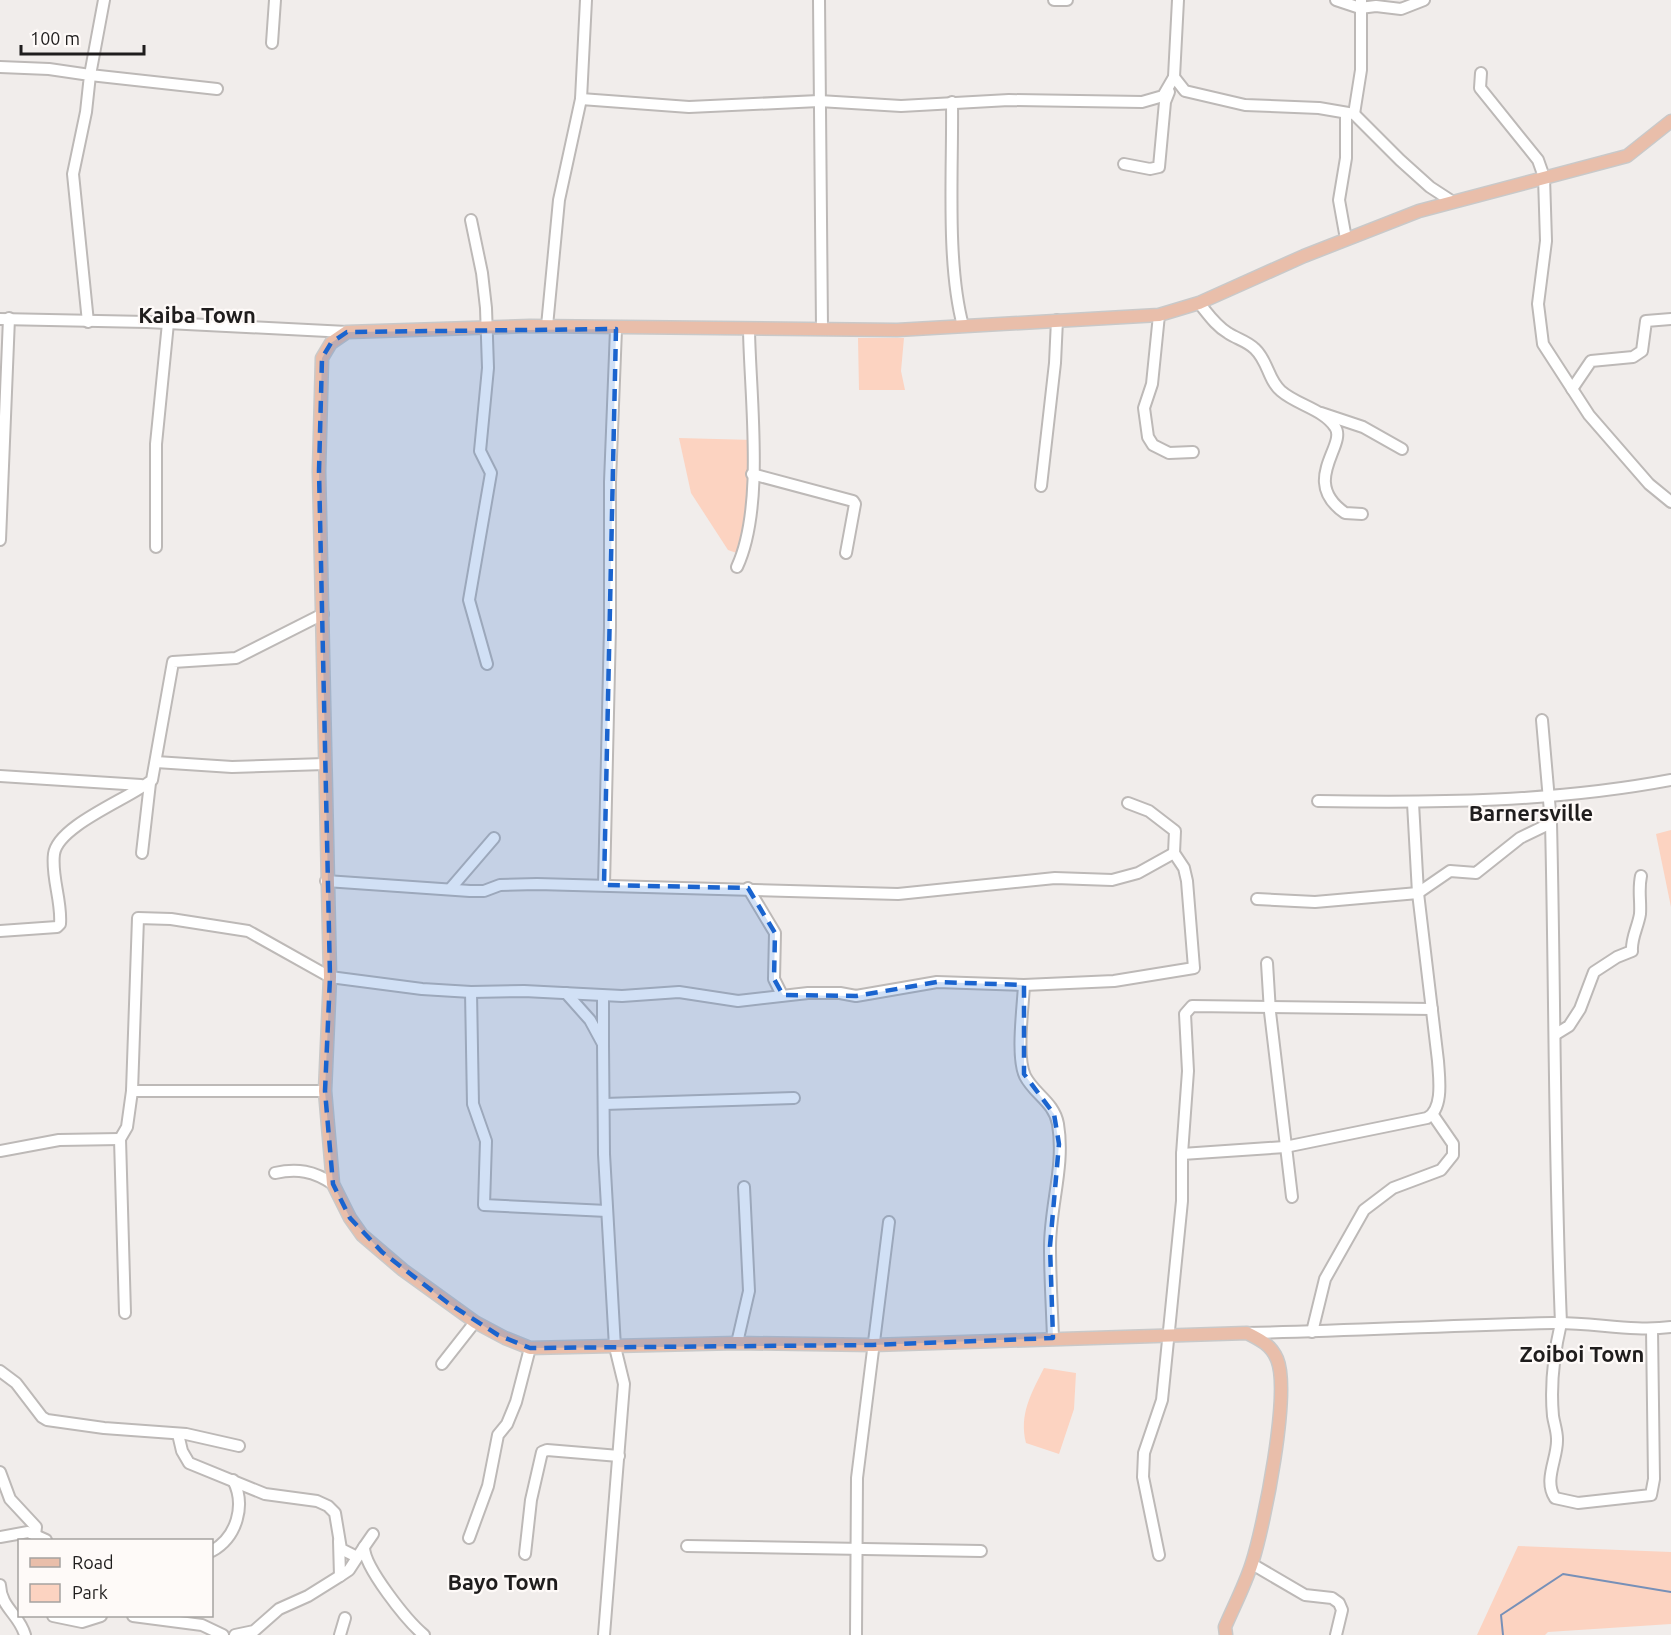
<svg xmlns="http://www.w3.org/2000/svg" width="1671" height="1635" viewBox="0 0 1671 1635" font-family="Ubuntu,sans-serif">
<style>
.green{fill:#fcd3c1}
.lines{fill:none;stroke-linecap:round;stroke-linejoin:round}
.stream{stroke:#7790b8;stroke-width:2}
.minor-casing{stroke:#bdb9b7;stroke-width:14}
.major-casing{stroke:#c9c9c9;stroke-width:15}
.minor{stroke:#fff;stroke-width:10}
.major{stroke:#e9beaa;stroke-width:12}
.marked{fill:#1a64cf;fill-opacity:0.2;stroke:#1a64cf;stroke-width:4.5;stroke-dasharray:12 8;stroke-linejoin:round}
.labels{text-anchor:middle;stroke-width:4.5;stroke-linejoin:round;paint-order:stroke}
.district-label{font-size:22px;font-weight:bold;fill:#1f1d1d;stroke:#fefaf8}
</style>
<rect width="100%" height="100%" fill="#f1edeb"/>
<g class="green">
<path d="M858,338H904L901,371L905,390H859Z"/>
<path d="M679,438L754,440L751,549L748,557L728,550L691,493Z"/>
<path d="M1671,830V907L1656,834Z"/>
<path d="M1044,1368L1076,1373L1074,1409L1059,1454L1026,1443C1019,1414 1031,1394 1044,1368Z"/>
<path d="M1518,1546L1671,1552V1624L1548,1632L1545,1635H1477Z"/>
</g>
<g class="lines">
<path class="stream" d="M1503,1635L1501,1615L1563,1574L1671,1592"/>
<defs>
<g id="minor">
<path d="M104,0L90,75L217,89"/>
<path d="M819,0L822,328"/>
<path d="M1054,0H1067"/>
<path d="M1336,0L1360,8L1376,6L1401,9L1424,0"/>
<path d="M272,43L275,0"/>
<path d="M0,67L49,69L90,75L86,112L73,174L88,322"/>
<path d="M1481,73L1480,88L1538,160L1544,177L1546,241L1538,304L1543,344L1589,415L1649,484L1671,502"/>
<path d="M1174,77L1185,91L1245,105L1319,108L1354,114L1400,160L1430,187L1453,202"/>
<path d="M581,99L689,107L819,101L901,106L1009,100L1142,102L1163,96L1174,77L1178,0"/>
<path d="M952,102C953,169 946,262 963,326"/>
<path d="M1354,114L1361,70V0"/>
<path d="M1124,164L1150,169L1159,167L1165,102L1169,92"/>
<path d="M471,220L482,273L486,308L488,368L480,451L491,473L469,600L487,664"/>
<path d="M1346,239L1339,200L1346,158V114"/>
<path d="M1199,303C1208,314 1216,326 1228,333C1237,339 1247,341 1255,349C1268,361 1268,380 1281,391C1297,405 1323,409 1335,427C1348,445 1299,481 1345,513L1362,514"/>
<path d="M1159,315L1152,384L1144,408L1148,437L1153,445L1169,453L1193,452"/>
<path d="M0,319L147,322L347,332"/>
<path d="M547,326L559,200L581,99L586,0"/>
<path d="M1572,389L1591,361L1633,357L1642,351L1646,321L1671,319"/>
<path d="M1321,413L1363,427L1402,449"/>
<path d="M752,474L853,501L855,504L846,553"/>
<path d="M1041,486L1055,363L1057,320"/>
<path d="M0,540L9,318"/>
<path d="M156,547V444L168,323"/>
<path d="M737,567C765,507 750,397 749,330"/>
<path d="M156,762L232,767L325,764"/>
<path d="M0,776L141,785"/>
<path d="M1318,801C1436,803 1555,802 1671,780"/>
<path d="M1551,823C1555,989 1554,1156 1561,1323C1554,1353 1550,1384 1553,1416C1554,1423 1557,1431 1557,1439C1558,1458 1543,1480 1555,1498L1578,1503L1651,1495L1654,1479L1652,1329"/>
<path d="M142,853L150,783"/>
<path d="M326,881L470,891H484L500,885L537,884L898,894L1055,878L1112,880L1138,873L1174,853L1175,831L1149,811L1128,803"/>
<path d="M604,885L610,627V482L616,329"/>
<path d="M451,888L494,838"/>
<path d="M748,888L775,933L774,979L782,995"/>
<path d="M1257,899L1315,902L1418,893L1450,871L1476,873L1520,838L1551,823L1542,720"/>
<path d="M0,931L57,927L60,924C62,901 51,877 54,854C58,825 131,798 152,780L173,662L236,658L323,614"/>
<path d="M1267,963L1270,1012L1292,1197"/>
<path d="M1024,985C1023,1007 1016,1057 1025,1076C1034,1094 1054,1102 1058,1124C1065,1166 1050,1205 1050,1247C1050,1277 1052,1308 1053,1338"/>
<path d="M471,992L473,1104L486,1141L484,1205L607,1211"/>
<path d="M566,993L590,1020L603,1044L604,1154L615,1347L624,1384L604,1635"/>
<path d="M603,996V1043"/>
<path d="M1556,1034L1569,1026L1580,1009L1594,972L1617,957L1632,951C1631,938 1638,927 1640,914C1641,901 1638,890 1641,876"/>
<path d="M325,1091H132L138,918L171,919L248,931L330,977L422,989L471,992L524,991L622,996L679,992L738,1001L808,993H840L856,996L937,982L1024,985L1114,981L1194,968L1187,881L1184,868L1174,853"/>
<path d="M604,1104L794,1098"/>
<path d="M0,1151L59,1140L120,1139"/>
<path d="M1182,1154L1188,1071L1185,1014L1192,1006L1432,1009"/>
<path d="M275,1173C297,1168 314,1171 333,1184"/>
<path d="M125,1313L120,1139L127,1127L132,1091"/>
<path d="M1312,1332L1325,1279L1364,1210L1393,1188L1441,1170L1453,1155V1144L1433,1115"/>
<path d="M1247,1333C1349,1331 1451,1325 1553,1323C1592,1322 1632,1332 1671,1327"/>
<path d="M737,1343L749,1291L744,1187"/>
<path d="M442,1364L475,1322"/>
<path d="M0,1371L16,1383L42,1417L47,1420L104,1428L186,1434L239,1446"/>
<path d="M178,1434L182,1451L189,1463L265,1494L317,1501L328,1506L335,1513L341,1549L357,1557"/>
<path d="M0,1472L10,1499L36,1527L35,1535"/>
<path d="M373,1534L364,1547C364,1567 407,1621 424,1635"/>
<path d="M0,1537L28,1532L46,1540"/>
<path d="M469,1538L488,1486L498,1435L507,1424L516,1402L530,1348"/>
<path d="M339,1541L340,1576"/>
<path d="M687,1546L981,1551"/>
<path d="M212,1551C237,1537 246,1505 233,1480"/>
<path d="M525,1554L531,1500L542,1452L547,1450L619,1456"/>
<path d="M1159,1555L1143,1477L1144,1453L1162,1400L1182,1201V1154L1285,1147L1427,1118C1444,1109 1439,1077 1438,1061L1418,893L1413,803"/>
<path d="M1252,1564L1305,1595L1332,1598L1339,1603L1342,1610L1336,1635"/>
<path d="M0,1585C1,1608 19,1614 25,1635"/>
<path d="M53,1616L82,1622L101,1616"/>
<path d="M133,1616L202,1625L223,1635"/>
<path d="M235,1635L254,1631L279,1609L308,1596L340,1576L349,1570L364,1547"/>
<path d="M340,1635L345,1618"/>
<path d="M856,1635L857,1478L889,1222"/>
</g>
<path id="major" d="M1226,1635L1225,1627C1234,1606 1245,1585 1252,1563C1264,1526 1291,1392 1277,1359C1271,1345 1261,1340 1247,1333L873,1345L737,1343L530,1348L505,1338L475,1322L403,1270L362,1235L350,1218L333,1184L325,1091L330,977L319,471L322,358L331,343L347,332L530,326L897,330L1159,315L1199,303L1304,256L1419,211L1627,156L1671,121"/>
</defs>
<use href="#minor" class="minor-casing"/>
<use href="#major" class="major-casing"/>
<use href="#minor" class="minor"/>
<use href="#major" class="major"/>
</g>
<path class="marked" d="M616,329L604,885L748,888L775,933L774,979L783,995L856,996L937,982L1024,985V1074L1054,1114L1059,1144L1050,1246L1053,1338L873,1345L530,1348L498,1335L448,1303L382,1252L350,1218L333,1184L325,1091L330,977L319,471L322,358L331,343L347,332Z"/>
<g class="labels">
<g class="district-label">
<text x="197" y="323">Kaiba Town</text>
<text x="1531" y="821">Barnersville</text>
<text x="1582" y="1362">Zoiboi Town</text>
<text x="503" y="1590">Bayo Town</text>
</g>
</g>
<rect x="18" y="1539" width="195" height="78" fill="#fefaf8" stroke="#a5a2a0" stroke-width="1.5"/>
<rect x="30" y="1558" width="30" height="9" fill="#e9beaa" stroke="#a5a2a0" stroke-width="1.5"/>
<text x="72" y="1569" font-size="18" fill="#1f1d1d">Road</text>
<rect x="30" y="1584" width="30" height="18" fill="#fcd3c1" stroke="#a5a2a0" stroke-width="1.5"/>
<text x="72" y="1599" font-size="18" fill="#1f1d1d">Park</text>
<path d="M21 45v9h123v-9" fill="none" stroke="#1f1d1d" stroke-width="3"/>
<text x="30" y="45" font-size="18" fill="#1f1d1d" stroke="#fefaf8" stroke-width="4.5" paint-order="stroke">100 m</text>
</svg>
